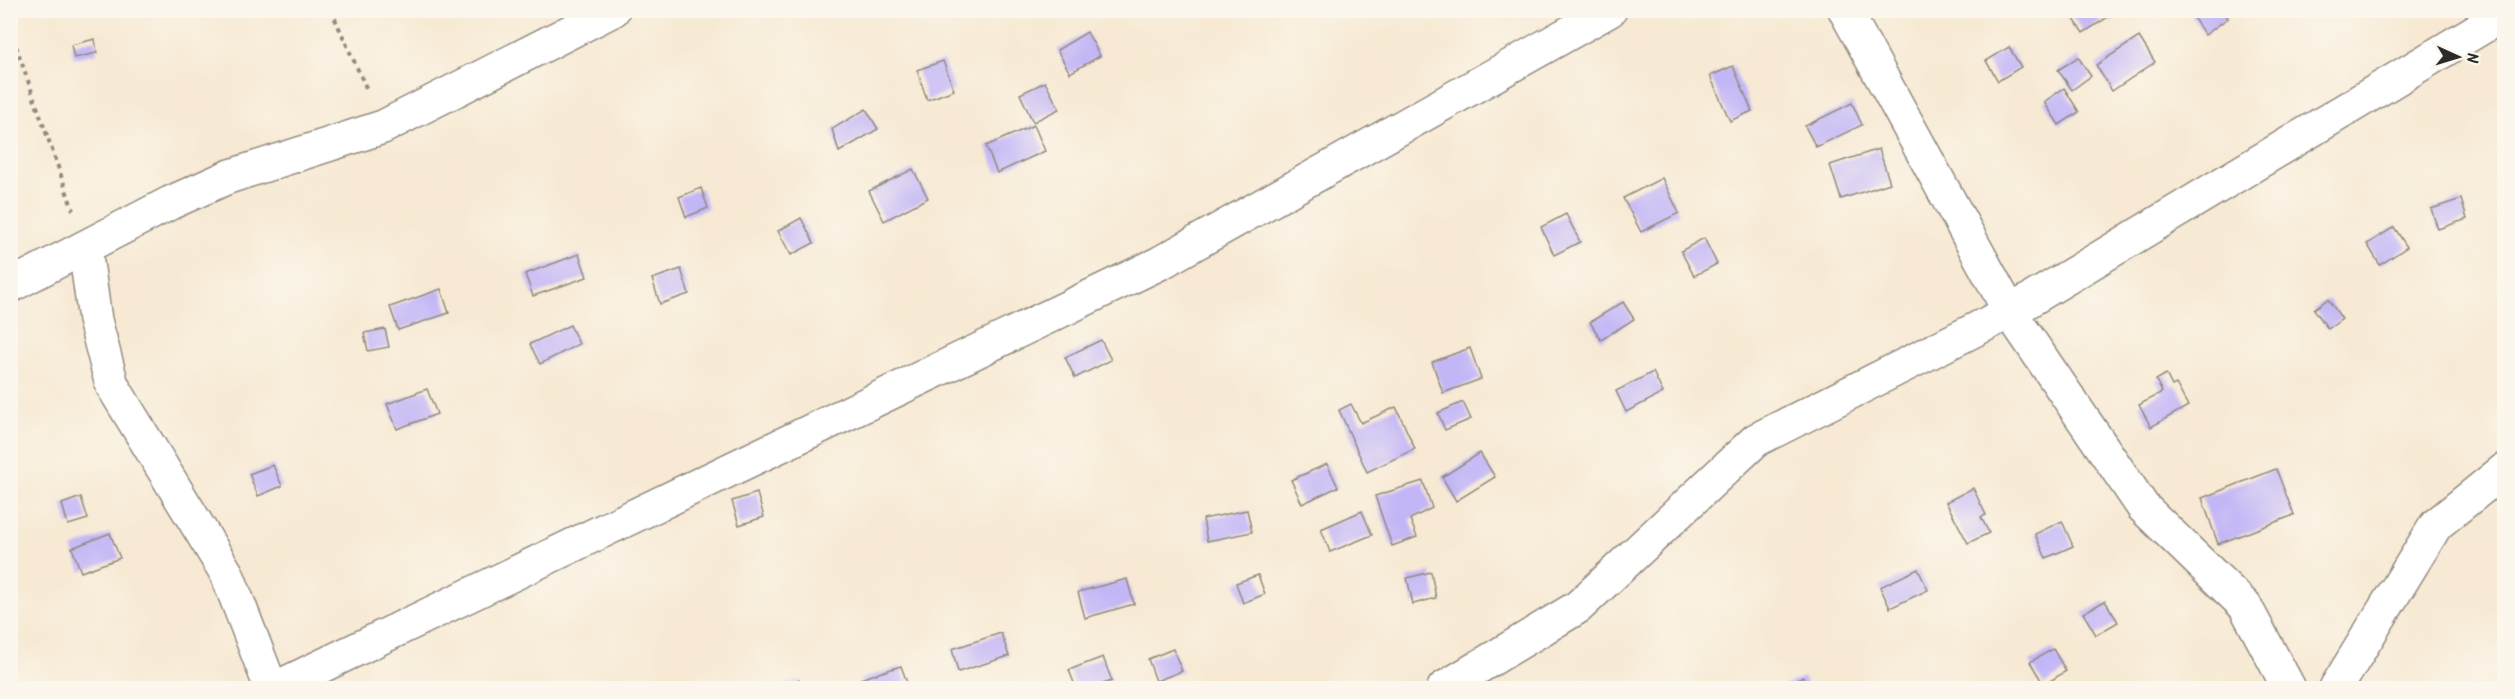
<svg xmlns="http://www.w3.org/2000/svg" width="2515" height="699" viewBox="0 0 2515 699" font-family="Kalam,sans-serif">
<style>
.building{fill:#c3b6f6}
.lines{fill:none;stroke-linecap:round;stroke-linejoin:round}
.street-casing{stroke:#918a7f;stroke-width:36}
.path{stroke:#918a7f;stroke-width:4;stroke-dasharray:4.5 4.5;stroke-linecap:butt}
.street{stroke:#fff;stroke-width:33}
</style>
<rect width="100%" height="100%" fill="#fbf7ec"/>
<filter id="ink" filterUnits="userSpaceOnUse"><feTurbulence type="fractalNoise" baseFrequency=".0167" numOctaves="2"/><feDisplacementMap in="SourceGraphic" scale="12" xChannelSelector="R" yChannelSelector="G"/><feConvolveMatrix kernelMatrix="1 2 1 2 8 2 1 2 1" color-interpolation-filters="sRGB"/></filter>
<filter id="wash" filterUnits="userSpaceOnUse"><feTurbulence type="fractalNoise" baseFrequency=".008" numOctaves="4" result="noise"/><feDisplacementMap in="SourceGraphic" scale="24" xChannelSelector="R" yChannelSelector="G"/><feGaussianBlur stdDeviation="1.35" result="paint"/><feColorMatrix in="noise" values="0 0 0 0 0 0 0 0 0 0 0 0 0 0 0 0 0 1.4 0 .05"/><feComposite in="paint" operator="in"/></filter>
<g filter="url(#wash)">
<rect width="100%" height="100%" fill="#f7e9d3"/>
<g id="blocks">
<g class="building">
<path d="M2074,10H2119L2083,33L2070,13Z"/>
<path d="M2188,10H2222L2228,18L2205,35Z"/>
<path d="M1087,32L1100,56L1070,73L1057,50Z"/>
<path d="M2139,37L2155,62L2112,91L2096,65Z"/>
<path d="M95,39L97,53L74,58L71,45Z"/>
<path d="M2009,47L2021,67L1998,81L1986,61Z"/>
<path d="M2078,57L2091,76L2072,90L2058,70Z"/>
<path d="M943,61L954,90L927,100L917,70Z"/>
<path d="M1733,66L1752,111L1730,121L1710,76Z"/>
<path d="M1045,82L1059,109L1033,122L1020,94Z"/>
<path d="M2064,88L2079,112L2059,125L2044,102Z"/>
<path d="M1852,103L1862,125L1816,147L1805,126Z"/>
<path d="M866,109L878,129L839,152L832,129Z"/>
<path d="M1034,125L1045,151L997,173L986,146Z"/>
<path d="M1879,149L1890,183L1841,199L1830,165Z"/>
<path d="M913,169L928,198L884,221L869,191Z"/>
<path d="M1662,178L1679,213L1641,232L1623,198Z"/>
<path d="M701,188L708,208L686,217L679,197Z"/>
<path d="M2461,199L2467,219L2438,229L2431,209Z"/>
<path d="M1566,214L1580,242L1554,255L1541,227Z"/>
<path d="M801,218L814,243L791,255L778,231Z"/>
<path d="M2394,227L2407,247L2380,265L2367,244Z"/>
<path d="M1704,238L1717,264L1694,276L1681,251Z"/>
<path d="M579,254L587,277L533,296L525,274Z"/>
<path d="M681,269L689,294L660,304L652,279Z"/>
<path d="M441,289L449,313L398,330L390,307Z"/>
<path d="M2328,299L2342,319L2328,329L2314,309Z"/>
<path d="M1623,302L1634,319L1601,340L1590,322Z"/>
<path d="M570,325L579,344L540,364L530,344Z"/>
<path d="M385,329L389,347L368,351L364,333Z"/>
<path d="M1101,340L1111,360L1075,378L1065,357Z"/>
<path d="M1470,348L1481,379L1443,393L1432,362Z"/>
<path d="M1653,372L1663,393L1626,412L1616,391Z"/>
<path d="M2166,374L2172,386L2176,384L2188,406L2151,427L2139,405L2162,392L2156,380Z"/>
<path d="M427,389L437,414L397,429L387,404Z"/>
<path d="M1463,402L1471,419L1445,430L1438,413Z"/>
<path d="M1351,404L1361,423L1396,407L1415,449L1367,472L1339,410Z"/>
<path d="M1480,453L1495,477L1456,501L1442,477Z"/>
<path d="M1327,464L1338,487L1302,504L1291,480Z"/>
<path d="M273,465L282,486L258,496L249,474Z"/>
<path d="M2276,469L2294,515L2218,544L2202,498Z"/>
<path d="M1423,481L1432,508L1410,519L1417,537L1392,546L1375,496Z"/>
<path d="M1973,488L1986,515L1981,517L1989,533L1968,543L1946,502Z"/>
<path d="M757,493L764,517L739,525L732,501Z"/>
<path d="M81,497L88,519L68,525L62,504Z"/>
<path d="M1247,510L1252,532L1207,541L1203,519Z"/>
<path d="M1362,511L1372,535L1330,552L1321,529Z"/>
<path d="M2062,521L2073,546L2046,558L2035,534Z"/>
<path d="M110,533L120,558L81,572L72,548Z"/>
<path d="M1918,569L1928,590L1890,608L1880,587Z"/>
<path d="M1431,572L1436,598L1413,604L1407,578Z"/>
<path d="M1258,575L1265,594L1243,603L1236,583Z"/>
<path d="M1127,579L1134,604L1085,618L1078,592Z"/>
<path d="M2105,601L2118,622L2096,635L2083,613Z"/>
<path d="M1001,633L1009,656L958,672L952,649Z"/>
<path d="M1173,649L1182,671L1156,681L1148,659Z"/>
<path d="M2053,649L2066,671L2044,685L2030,662Z"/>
<path d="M1103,657L1112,681L1091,688H1076L1069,670Z"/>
<path d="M901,666L909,688H863L860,679Z"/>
<path d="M1803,677L1809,688H1780Z"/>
<path d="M799,680L801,688H773Z"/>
</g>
</g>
</g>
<g filter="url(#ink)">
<use href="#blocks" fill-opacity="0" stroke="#918a7f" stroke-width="1.5"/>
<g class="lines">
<defs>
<g id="street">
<path d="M1845,10L2010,312L2143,507L2245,606L2289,688"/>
<path d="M85,248L95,320L112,385L227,574L271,688"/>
<path d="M10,286L170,203L228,177L383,127L613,10"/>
<path d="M276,688L1160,263L1610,10"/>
<path d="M1444,688L1578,607L1756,440L2010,312L2504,14"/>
<path d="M2336,688L2436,525L2504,470"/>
</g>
</defs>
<use href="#street" class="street-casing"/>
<g class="path">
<path d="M331,10L368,92"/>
<path d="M10,29L73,210"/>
</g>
<use href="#street" class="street"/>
</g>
</g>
<rect width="2515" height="699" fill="none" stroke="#fbf7ec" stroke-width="36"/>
<g transform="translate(2458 57) rotate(94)" stroke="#fbf7ec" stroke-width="4.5" paint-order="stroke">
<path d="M0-4.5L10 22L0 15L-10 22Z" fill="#2b2b2b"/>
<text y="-9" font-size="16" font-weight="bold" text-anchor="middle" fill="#2b2b2b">N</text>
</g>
</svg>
